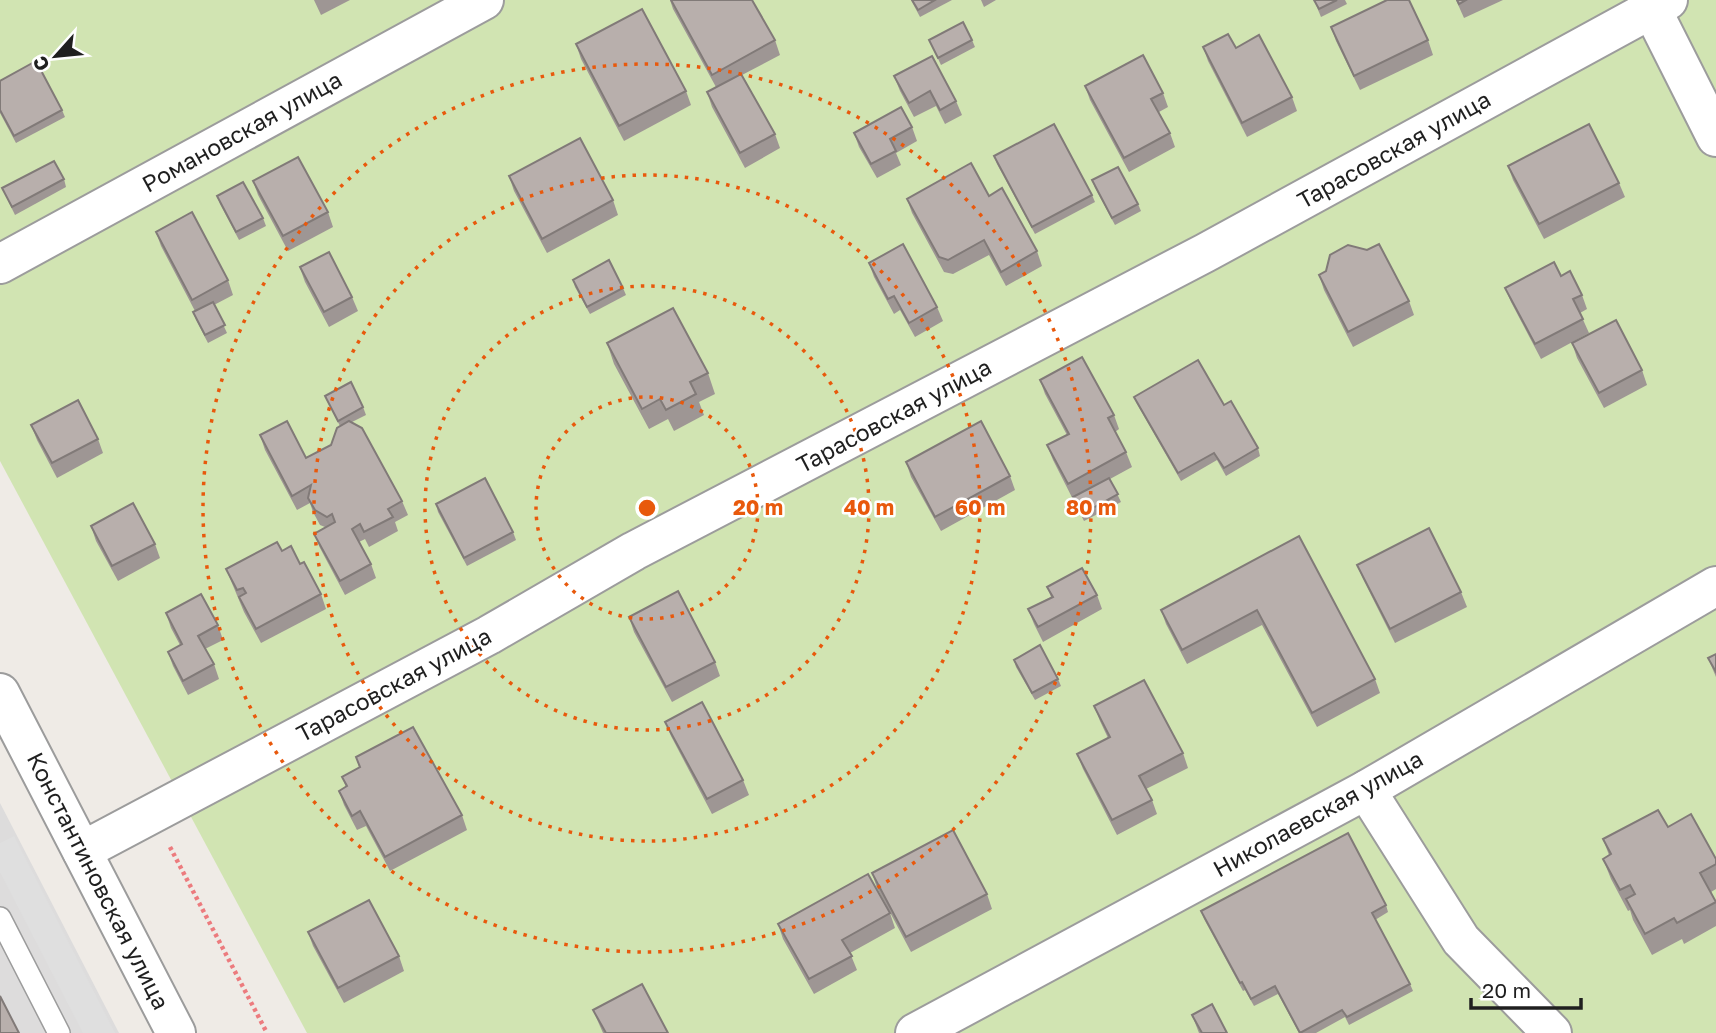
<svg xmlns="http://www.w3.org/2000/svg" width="1716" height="1033" viewBox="0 0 1716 1033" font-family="'Golos Text',sans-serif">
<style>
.residential{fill:#dddcdc}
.grass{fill:#d1e4b2}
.parking{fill:#dfdfdf}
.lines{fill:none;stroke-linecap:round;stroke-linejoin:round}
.lane-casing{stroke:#9c9c9c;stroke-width:24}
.street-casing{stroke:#9c9c9c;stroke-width:42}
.path{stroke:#ec7b7e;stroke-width:4.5;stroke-dasharray:3.5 3.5;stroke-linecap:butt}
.lane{stroke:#fff;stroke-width:21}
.street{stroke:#fff;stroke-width:38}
.wall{fill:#9e9694}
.building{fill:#b8afac;stroke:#817a78;stroke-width:2}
.ring{fill:none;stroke:#e8590c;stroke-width:3.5;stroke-dasharray:3.5 7}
.labels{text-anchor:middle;stroke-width:5;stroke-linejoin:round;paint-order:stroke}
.street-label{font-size:23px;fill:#1f1f1f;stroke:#fff}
.centre{fill:#e8590c;stroke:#fff;stroke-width:3.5}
.ring-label{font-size:21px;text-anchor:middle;font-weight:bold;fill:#e8590c;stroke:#fff;stroke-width:5;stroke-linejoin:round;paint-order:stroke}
</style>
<rect width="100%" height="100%" fill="#efebe6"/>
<path class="residential" d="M0,803L119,1033H0Z"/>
<path class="grass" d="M0,0H1716V1033H307L0,461Z"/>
<path class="parking" d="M14,836L115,1033H83L0,872V843Z"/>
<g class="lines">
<defs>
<path id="lane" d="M0,918L59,1033"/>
<g id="street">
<path d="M1647,0L1716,137"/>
<path d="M0,264L484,0"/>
<path d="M0,693L176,1033"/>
<path d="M1366,790L1461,940L1552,1033"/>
<path d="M82,851L489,635L634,551L1205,253L1668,0"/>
<path d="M915,1033L1366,790L1716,586"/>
</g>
</defs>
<use href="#lane" class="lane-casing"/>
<use href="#street" class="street-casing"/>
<path class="path" d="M170,847L267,1033"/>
<use href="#lane" class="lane"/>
<use href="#street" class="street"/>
</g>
<g class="wall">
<path d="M314,0H350L321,15Z"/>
<path d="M670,0H752L775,40L780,55L742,75L775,134L780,148L745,168L712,107L707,92L716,87L673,9Z"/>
<path d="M911,0H952L920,17Z"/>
<path d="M981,0H996L984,7Z"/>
<path d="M1314,0H1345L1347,4L1321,17Z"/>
<path d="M1456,0H1503L1464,18Z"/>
<path d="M1331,27L1428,40L1433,55L1360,90L1336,41Z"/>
<path d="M929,40H972L975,47L941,65Z"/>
<path d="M576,44L686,91L691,105L624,141L581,59Z"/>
<path d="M1203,47L1236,48L1292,97L1297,111L1247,137L1208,61Z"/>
<path d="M894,76L956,101L962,115L945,124L936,106L914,117L900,91Z"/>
<path d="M0,81L62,110L65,117L16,143L0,113Z"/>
<path d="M1085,86L1163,93L1168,107L1159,112L1170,133L1175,147L1129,172L1090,100Z"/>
<path d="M912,127L917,141L896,153L901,165L877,178L859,147L854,133Z"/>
<path d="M994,156L1092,195L1095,202L1035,234L997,164Z"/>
<path d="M1508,166L1619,183L1625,197L1544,239L1513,180Z"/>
<path d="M509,176L613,200L618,215L547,253L514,191Z"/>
<path d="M64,179L66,187L15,215L2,188Z"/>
<path d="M1092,180L1138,204L1141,211L1115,225L1095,188Z"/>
<path d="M253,181L328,212L333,227L288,251L258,195Z"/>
<path d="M217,196L263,218L266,226L239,240L220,204Z"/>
<path d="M989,196L1037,251L1042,266L1006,286L989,255L953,274L944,272L912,213L907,199Z"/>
<path d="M156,232L228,280L233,295L214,305L227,333L208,343L196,320L193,312L195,311L161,246Z"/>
<path d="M869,263L937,307L943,321L915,337L900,310L894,314L874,277Z"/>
<path d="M300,268L352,297L358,311L329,327L305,282Z"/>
<path d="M1319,275L1409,301L1414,315L1353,347L1324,290Z"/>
<path d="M1561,276L1582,295L1587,309L1580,313L1589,333L1541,359L1511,302L1505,288Z"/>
<path d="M573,280L623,288L626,295L590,314L575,287Z"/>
<path d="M607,343L708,373L715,394L699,402L704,415L674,431L668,419L649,429L614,364Z"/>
<path d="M1572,343L1642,370L1647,385L1604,408L1577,358Z"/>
<path d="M1040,380L1114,415L1119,429L1115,432L1126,452L1132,467L1110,479L1121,502L1084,521L1053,460L1047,445L1067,435L1045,394Z"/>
<path d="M325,396L363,407L366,415L352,422L402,501L408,515L395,522L398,531L369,547L365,539L359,542L371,564L376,578L345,595L320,548L314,534L325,527L320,525L313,512L310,503L297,510L265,450L260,435L306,458L331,445L340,426L328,403Z"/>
<path d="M1134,397L1224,405L1258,448L1260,456L1226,476L1217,460L1181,481L1137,404Z"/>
<path d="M31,425L98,439L103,453L57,478L37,440Z"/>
<path d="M906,462L1010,476L1015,490L941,531L911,477Z"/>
<path d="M436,504L513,532L516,540L467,566L438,512Z"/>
<path d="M91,526L155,544L160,558L118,581L96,541Z"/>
<path d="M1299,536L1375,679L1380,693L1317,727L1262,625L1187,664L1166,624L1161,610Z"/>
<path d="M282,551L300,564L321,594L326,609L261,643L244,612L226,569Z"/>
<path d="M1357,565L1461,592L1467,607L1395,643L1363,579Z"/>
<path d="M1047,587L1097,595L1102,609L1043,642L1034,624L1028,609L1051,597Z"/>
<path d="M166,613L218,625L223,640L205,649L214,664L219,679L188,695L173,666L168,652L180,645L171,628Z"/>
<path d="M629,617L715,662L720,676L672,702L634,632Z"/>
<path d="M1716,654V677L1708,658Z"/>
<path d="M1014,660L1058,679L1061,686L1035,700L1016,667Z"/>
<path d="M1094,706L1183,753L1188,768L1146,789L1152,800L1157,814L1117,835L1083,769L1077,754L1108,738L1100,721Z"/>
<path d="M665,722L743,780L749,795L712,814L671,736Z"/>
<path d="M356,757L462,815L467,830L390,871L366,826L357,830L344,805L339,791L346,787L342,777L359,767Z"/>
<path d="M1668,827L1716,859V889L1711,892L1716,903V926L1684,944L1682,939L1652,955L1633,920L1630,910L1628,911L1611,879L1603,859L1609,855L1603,839Z"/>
<path d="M872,873L987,894L992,909L911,952L877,888Z"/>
<path d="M1386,905L1388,912L1375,920L1410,984L1413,991L1349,1025L1345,1017L1316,1033H1299L1278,994L1254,1006L1245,990L1243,991L1204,919L1201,911Z"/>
<path d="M890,913L895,928L850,953L857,970L814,994L783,939L778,924Z"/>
<path d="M308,932L399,956L404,971L344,1003L313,946Z"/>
<path d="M593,1010L668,1033H603Z"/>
<path d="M1192,1015L1227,1033H1199Z"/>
</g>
<g class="building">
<path d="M671,0H752L775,40L712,75Z"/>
<path d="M912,0H935L918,10Z"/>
<path d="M1314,0H1337L1319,9Z"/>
<path d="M1387,0H1409L1428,40L1354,76L1331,27Z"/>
<path d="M1457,0H1466L1459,4Z"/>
<path d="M642,9L686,91L619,126L576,44Z"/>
<path d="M963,22L972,40L938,58L929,40Z"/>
<path d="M1228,34L1236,48L1259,35L1292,97L1242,123L1203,47Z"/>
<path d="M1143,55L1163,93L1151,99L1170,133L1124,158L1085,86Z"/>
<path d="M932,56L956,101L940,110L930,91L909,103L894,76Z"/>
<path d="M36,61L62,110L14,136L0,110V81Z"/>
<path d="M741,74L775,134L740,153L707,92Z"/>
<path d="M901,107L912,127L890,139L896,151L871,164L854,133Z"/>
<path d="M1054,124L1092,195L1032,227L994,156Z"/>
<path d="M1589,124L1619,183L1539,224L1508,166Z"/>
<path d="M580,138L613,200L542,239L509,176Z"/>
<path d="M298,157L328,212L283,236L253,181Z"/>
<path d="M54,161L64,179L12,207L2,188Z"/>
<path d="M971,163L989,196L1002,188L1037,251L1001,272L984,240L948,260L939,257L907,199Z"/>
<path d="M1118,167L1138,204L1112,218L1092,180Z"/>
<path d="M243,182L263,218L236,232L217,196Z"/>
<path d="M192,212L228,280L192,300L156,232Z"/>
<path d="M903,244L937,307L909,323L894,296L888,299L869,263Z"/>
<path d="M1379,244L1409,301L1348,332L1319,275L1326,271L1330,255L1348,245L1367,250Z"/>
<path d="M329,252L352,297L324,312L300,267Z"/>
<path d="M609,260L623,288L587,307L573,280Z"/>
<path d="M1554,262L1561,276L1570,271L1582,295L1573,299L1583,319L1535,344L1505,288Z"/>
<path d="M213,302L225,325L205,335L193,312Z"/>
<path d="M673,308L708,373L690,382L696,394L666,410L660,399L642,409L607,343Z"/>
<path d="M1616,320L1642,370L1599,393L1572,343Z"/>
<path d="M1082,357L1114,415L1108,418L1126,452L1068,484L1047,445L1069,434L1040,380Z"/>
<path d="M1198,360L1224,405L1231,401L1258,448L1224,468L1214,453L1178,473L1134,397Z"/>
<path d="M351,382L363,407L338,421L325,396Z"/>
<path d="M78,400L98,439L52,463L31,425Z"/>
<path d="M287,421L306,458L331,445L337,428L349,421L362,428L402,501L388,509L393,517L364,532L360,524L352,529L371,564L340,581L314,534L335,522L332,514L327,517L315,510L308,498L311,485L292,496L260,435Z"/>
<path d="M981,421L1010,476L935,517L906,462Z"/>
<path d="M485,478L513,532L464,558L436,504Z"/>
<path d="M1109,478L1118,494L1082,514L1073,497Z"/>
<path d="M133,503L155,544L112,566L91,526Z"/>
<path d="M1429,528L1461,592L1390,629L1357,565Z"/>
<path d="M1299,536L1375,679L1312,713L1257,610L1182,650L1161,610Z"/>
<path d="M277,542L282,551L291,546L300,564L304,562L321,594L256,629L239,597L246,593L243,588L237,590L226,569Z"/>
<path d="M1082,568L1097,595L1038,627L1028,609L1053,597L1047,587Z"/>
<path d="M678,591L715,662L666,687L629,617Z"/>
<path d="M201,594L218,625L198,636L214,664L183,681L168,652L182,644L166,613Z"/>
<path d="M1040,645L1058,679L1032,693L1014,660Z"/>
<path d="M1716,654V672L1708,658Z"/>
<path d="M1144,680L1183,753L1139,776L1152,800L1112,820L1077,754L1110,737L1094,706Z"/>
<path d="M702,702L743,780L707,799L665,722Z"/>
<path d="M413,727L462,815L385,857L360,811L352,816L339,791L347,786L342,777L360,767L356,757Z"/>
<path d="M1658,810L1668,827L1691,814L1716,859V864L1700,873L1716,902L1677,923L1674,918L1645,934L1626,899L1635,894L1630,885L1620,890L1603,859L1611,854L1603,839Z"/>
<path d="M953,830L987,894L906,937L872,873Z"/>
<path d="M1348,833L1386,905L1372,913L1410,984L1347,1017L1342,1010L1300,1033L1275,986L1251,999L1242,982L1240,983L1201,911Z"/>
<path d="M868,874L890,913L842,940L852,956L809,979L778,924Z"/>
<path d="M369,900L399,956L338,988L308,932Z"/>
<path d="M642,984L668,1033H606L593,1010Z"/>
<path d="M0,996L19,1033H0Z"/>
<path d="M1212,1004L1227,1033H1202L1192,1015Z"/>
</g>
<g class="ring">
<circle cx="647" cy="508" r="111"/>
<circle cx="647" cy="508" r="222"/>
<circle cx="647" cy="508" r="333"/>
<circle cx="647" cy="508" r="444"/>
</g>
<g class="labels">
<g class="street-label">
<text transform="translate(242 132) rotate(-29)" y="8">Романовская улица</text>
<text transform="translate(1394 150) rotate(-29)" y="8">Тарасовская улица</text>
<text transform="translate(894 416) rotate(-28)" y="8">Тарасовская улица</text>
<text transform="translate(394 685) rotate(-28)" y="8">Тарасовская улица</text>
<text transform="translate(1318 814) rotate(-29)" y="8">Николаевская улица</text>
<text transform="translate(98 881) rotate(63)" y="8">Константиновская улица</text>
</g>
</g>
<circle cx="647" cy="508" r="10" class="centre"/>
<g class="ring-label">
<text x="758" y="515">20 m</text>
<text x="869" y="515">40 m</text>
<text x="980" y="515">60 m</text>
<text x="1091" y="515">80 m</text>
</g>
<g transform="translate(56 56) rotate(243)" stroke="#ffffff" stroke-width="5" paint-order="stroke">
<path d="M0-5L12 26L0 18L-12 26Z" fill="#1f1f1f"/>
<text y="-10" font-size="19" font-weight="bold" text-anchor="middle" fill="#1f1f1f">С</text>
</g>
<path d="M1471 998v10h110v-10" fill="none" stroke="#1f1f1f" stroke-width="3.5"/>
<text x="1482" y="998" font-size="21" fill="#1f1f1f" stroke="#ffffff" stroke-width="5" paint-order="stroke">20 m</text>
</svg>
